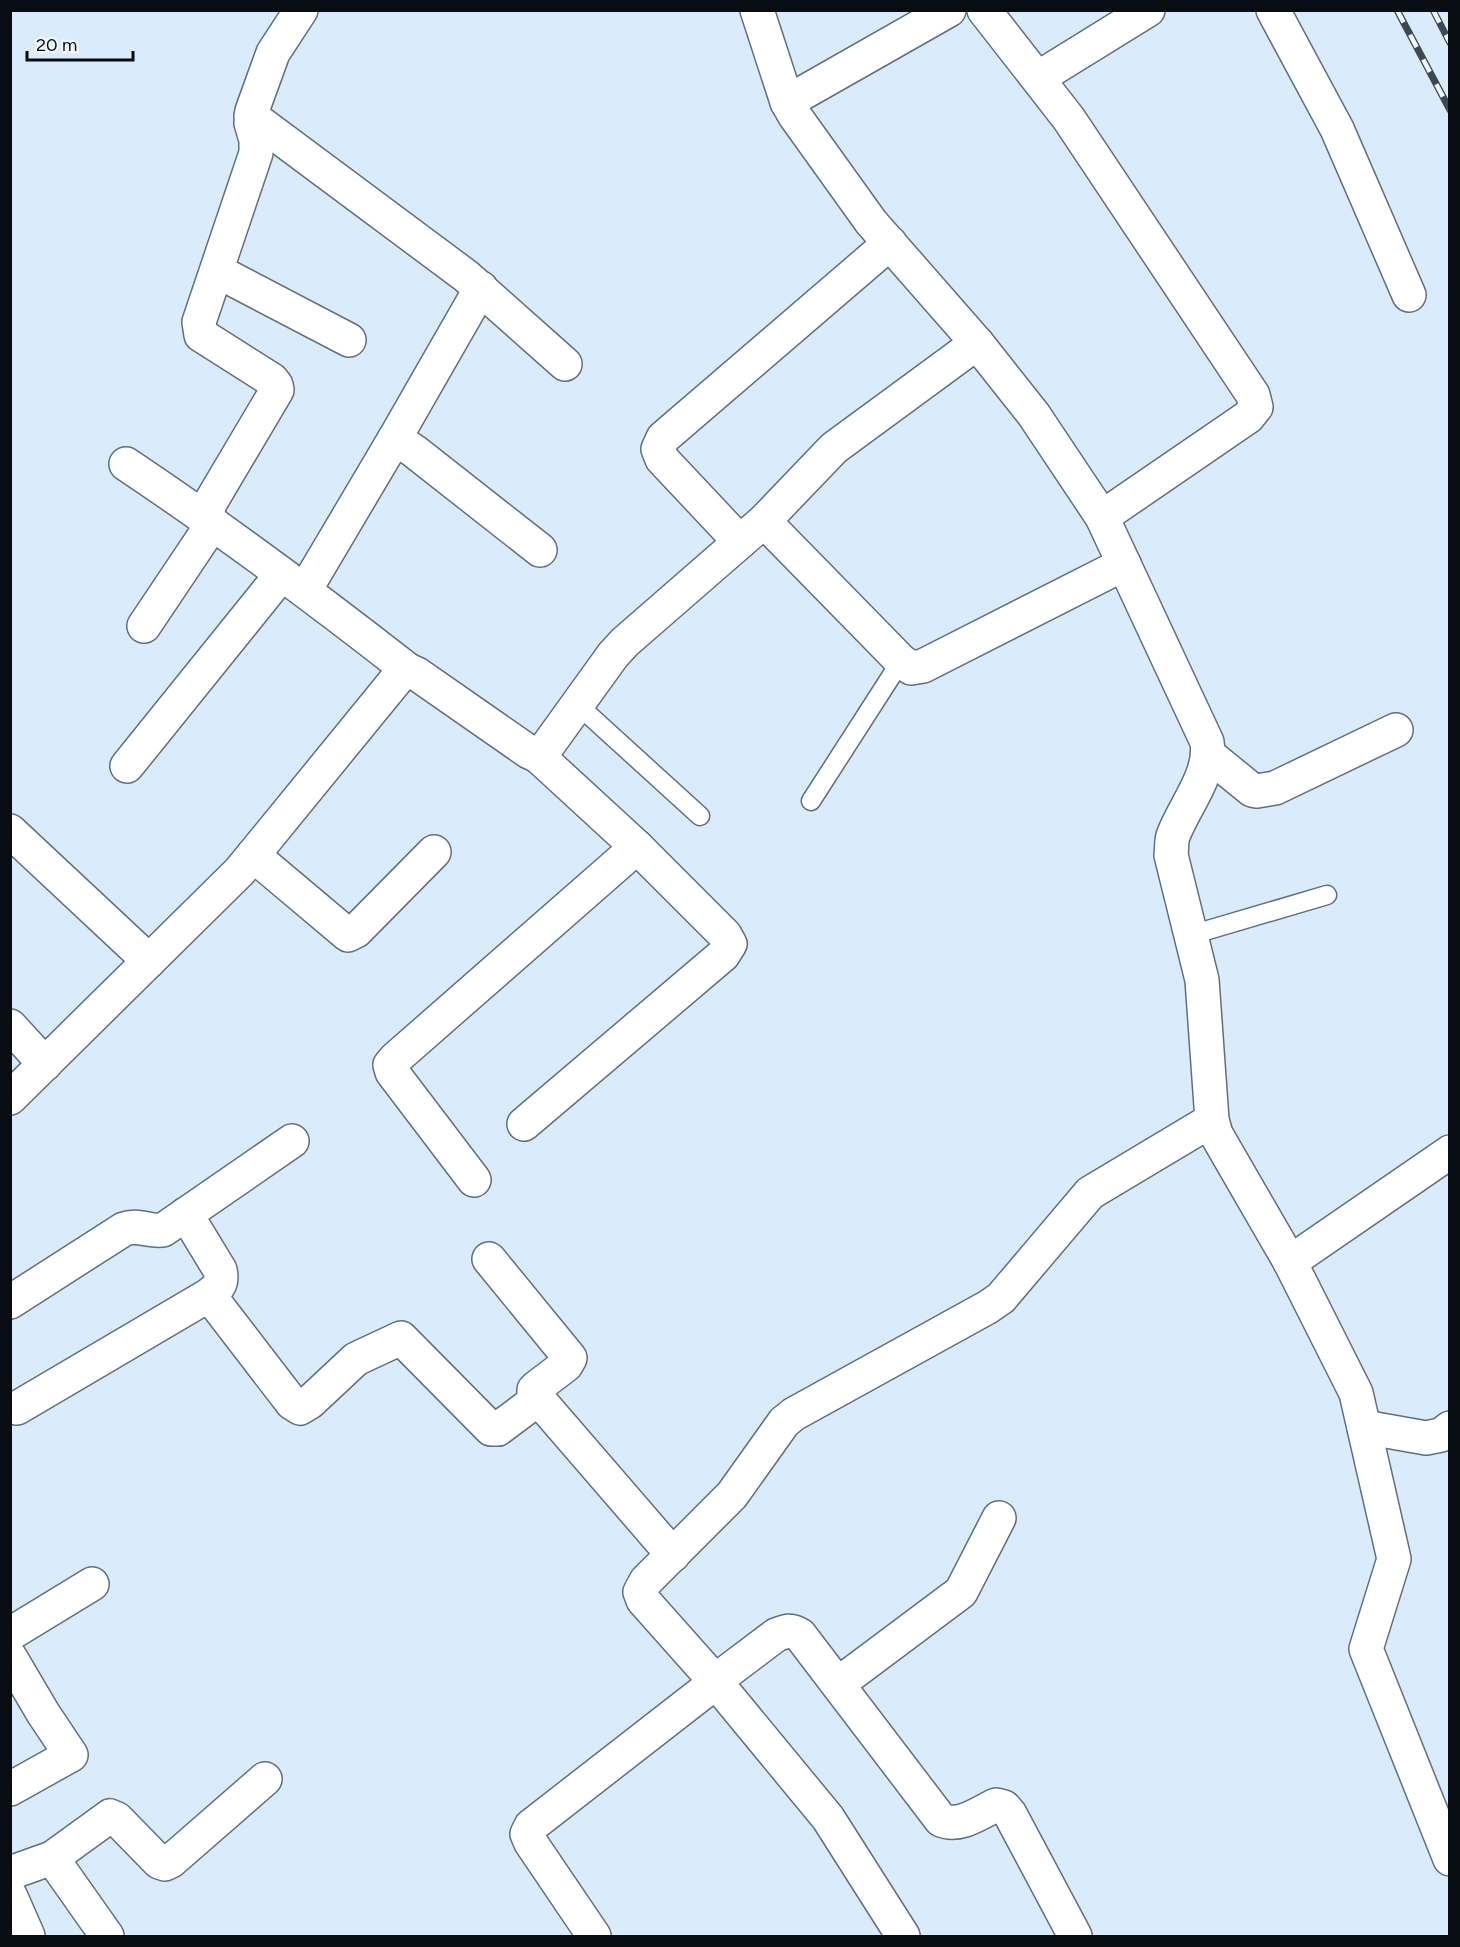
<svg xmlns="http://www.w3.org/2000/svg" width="1460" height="1947" viewBox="0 0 1460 1947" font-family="Figtree,sans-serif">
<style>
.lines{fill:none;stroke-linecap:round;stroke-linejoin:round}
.lane-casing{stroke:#5f6f7e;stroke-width:21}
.street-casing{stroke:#5f6f7e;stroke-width:36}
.lane{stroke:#fff;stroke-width:18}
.street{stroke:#fff;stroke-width:33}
.rail-casing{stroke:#3f4850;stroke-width:7}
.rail{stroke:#f0f8fe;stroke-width:4.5;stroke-dasharray:14;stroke-linecap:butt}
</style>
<rect width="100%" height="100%" fill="#daecfc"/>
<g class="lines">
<defs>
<g id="lane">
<path d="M578,705L700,816"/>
<path d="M811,801L901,661"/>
<path d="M1191,935L1327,895"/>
</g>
<g id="street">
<path d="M757,10L787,102L795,116L871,222L977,343L1034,415L1102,517L1207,742C1212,775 1184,806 1173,836C1171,842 1172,849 1171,855L1202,980L1212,1120L1216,1134L1290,1262L1356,1393L1394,1559L1366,1649L1450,1859"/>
<path d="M984,10L1069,119L1253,395L1256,407L1248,417L1102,517"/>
<path d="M1273,10L1337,129L1409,295"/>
<path d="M1038,78L1148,10"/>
<path d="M787,102L949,10"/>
<path d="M251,116L466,276L565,364"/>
<path d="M217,271L349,340"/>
<path d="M395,438L481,288"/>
<path d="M126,464C223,529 316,598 408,670"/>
<path d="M203,515L277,390L276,385L272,380L201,335L199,322L256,153V140L251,123L252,111L273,53L301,10"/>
<path d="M764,521L901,661L911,668L923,666L1124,564"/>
<path d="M740,542L662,459L658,449L663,438L890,243"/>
<path d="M305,590L395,438L414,451L540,550"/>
<path d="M144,626L213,523"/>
<path d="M1209,755L1252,790L1257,791L1275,788L1396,730"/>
<path d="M127,766L281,575"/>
<path d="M10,831L149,961"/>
<path d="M253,855L348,935L356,931L434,852"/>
<path d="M10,1026L45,1064"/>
<path d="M10,1098L240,871L400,675L408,670L417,674L529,752L538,756L546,748L613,655L625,642L764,521L834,448L977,343"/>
<path d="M524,1124L723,955L730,944L725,935L637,847L538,756"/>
<path d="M474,1180L392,1072L390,1065L395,1059L637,847"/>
<path d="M489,1259L570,1358L566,1365L537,1387L534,1390V1394L673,1555"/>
<path d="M1290,1262L1450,1152"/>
<path d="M209,1295L292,1403L300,1408L310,1402L356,1359L401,1338L491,1429H498L538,1399"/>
<path d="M10,1302L124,1229C138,1224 149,1232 163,1230L292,1141"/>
<path d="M17,1408L209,1295C219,1287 223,1283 220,1270L186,1214"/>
<path d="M1364,1427L1426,1438L1441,1435L1450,1428"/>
<path d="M10,1634L92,1584"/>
<path d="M10,1657L43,1713L71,1755L10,1789"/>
<path d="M838,1684L961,1592L999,1518"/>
<path d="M52,1858L107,1936"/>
<path d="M10,1873L52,1858L110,1816L117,1819L159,1862L165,1864L171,1861L265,1779"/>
<path d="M10,1895L28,1936"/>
<path d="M594,1936L531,1843L527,1834L531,1826L711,1686L715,1681L643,1600L640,1592L646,1581L732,1495L784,1422L794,1414L988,1307L1001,1298L1090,1193L1212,1120"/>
<path d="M903,1936L828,1818L715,1681L776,1635C786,1631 791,1629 800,1635L941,1820C960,1828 979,1813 996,1805L1004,1807L1010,1814L1075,1936"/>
</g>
</defs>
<use href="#lane" class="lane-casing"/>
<use href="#street" class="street-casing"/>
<use href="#lane" class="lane"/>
<use href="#street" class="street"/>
<defs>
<g id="rail">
<path d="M1397,10L1450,110"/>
<path d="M1433,10L1450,43"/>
</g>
</defs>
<use href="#rail" class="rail-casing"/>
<use href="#rail" class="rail"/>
</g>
<rect width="1460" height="1947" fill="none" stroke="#070d12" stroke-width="24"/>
<path d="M27 51v9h106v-9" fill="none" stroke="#070d12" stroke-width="3"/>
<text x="36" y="51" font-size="18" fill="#070d12" stroke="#f0f8fe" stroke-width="4.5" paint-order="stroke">20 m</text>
</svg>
